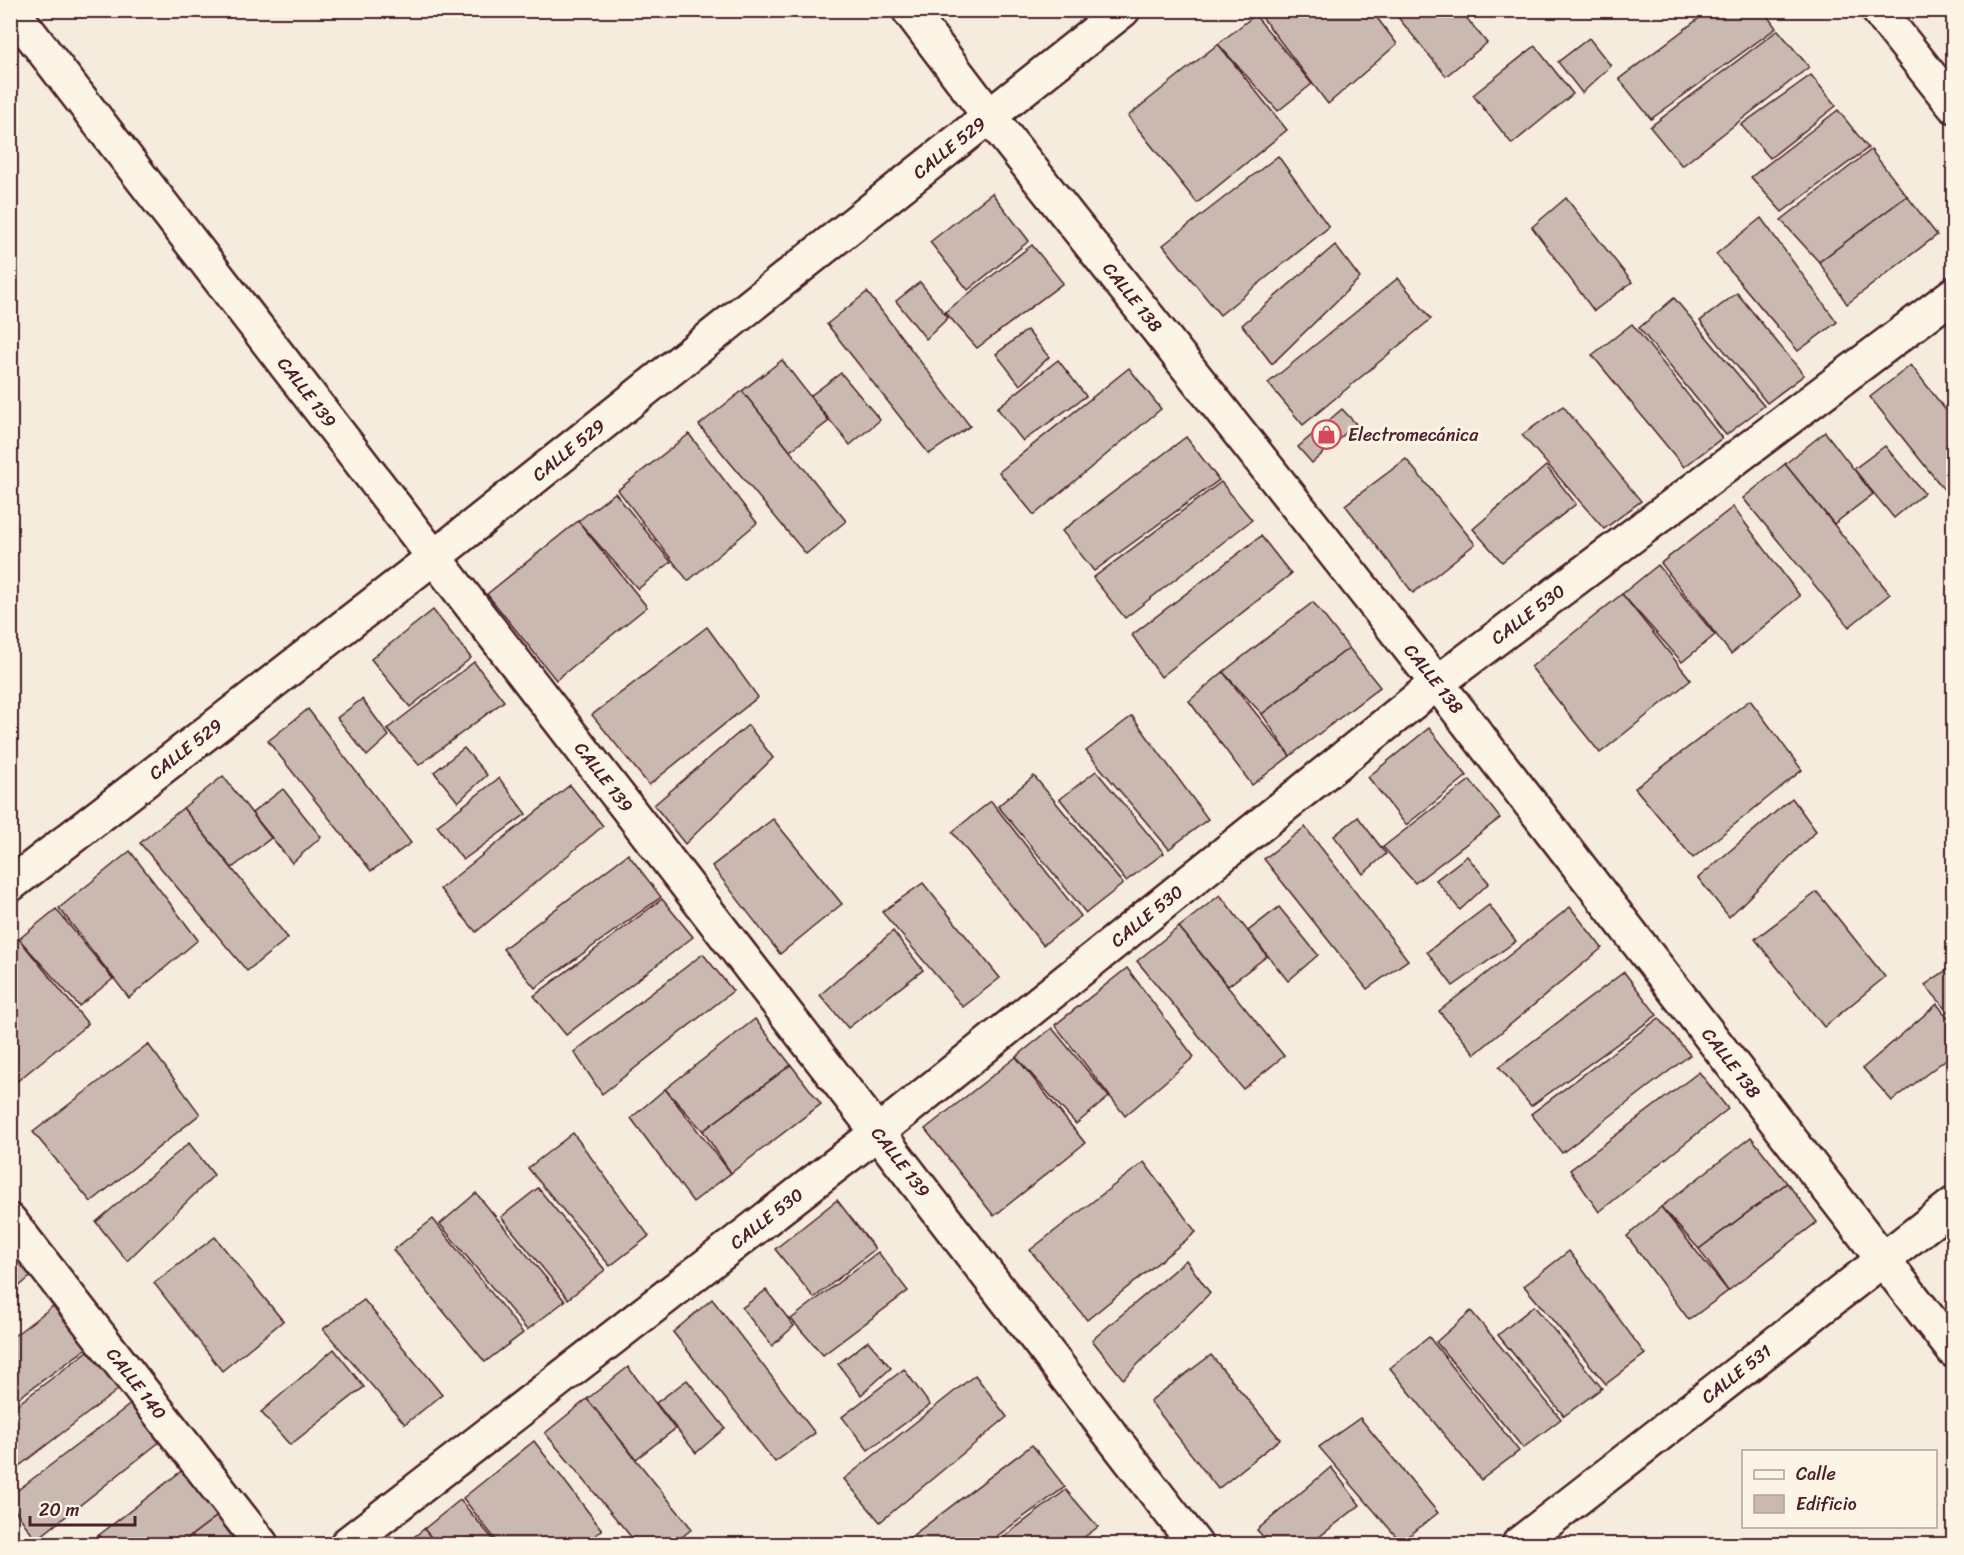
<svg xmlns="http://www.w3.org/2000/svg" width="1964" height="1555" viewBox="0 0 1964 1555" font-family="Sriracha,sans-serif">
<style>
.building{fill:#cab9b1;stroke:#4a1f2b;stroke-width:1.5}
.lines{fill:none;stroke-linecap:round;stroke-linejoin:round}
.minor-casing{stroke:#4a1f2b;stroke-width:38}
.minor{stroke:#fcf5e5;stroke-width:33}
.labels{text-anchor:middle;stroke-width:6;stroke-linejoin:round;paint-order:stroke}
.street-label{font-size:18px;fill:#4a1f2b;stroke:#fcf5e5}
.poi-label{font-size:18px;fill:#4a1f2b;stroke:#fcf5e5;text-anchor:start}
</style>
<rect width="100%" height="100%" fill="#f5ecde"/>
<filter id="ink" filterUnits="userSpaceOnUse"><feTurbulence type="fractalNoise" baseFrequency=".0167" numOctaves="2"/><feDisplacementMap in="SourceGraphic" scale="12" xChannelSelector="R" yChannelSelector="G"/><feConvolveMatrix kernelMatrix="1 2 1 2 8 2 1 2 1" color-interpolation-filters="sRGB"/></filter>
<g filter="url(#ink)">
<g class="building">
<path d="M1260,10H1371L1397,44L1328,104L1258,12Z"/>
<path d="M1392,10H1460L1487,43L1446,76Z"/>
<path d="M1710,10H1763L1776,28L1651,119L1619,79Z"/>
<path d="M1255,15L1312,84L1278,111L1218,44Z"/>
<path d="M1778,30L1809,67L1682,166L1650,127Z"/>
<path d="M1589,38L1611,66L1582,93L1558,62Z"/>
<path d="M1218,44L1287,130L1197,203L1128,116Z"/>
<path d="M1535,46L1573,94L1512,144L1473,95Z"/>
<path d="M1811,75L1836,106L1770,158L1741,125Z"/>
<path d="M1838,110L1868,148L1782,212L1751,177Z"/>
<path d="M1871,150L1907,196L1819,262L1781,220Z"/>
<path d="M1278,156L1329,227L1220,315L1163,245Z"/>
<path d="M992,193L1029,241L968,290L930,242Z"/>
<path d="M1907,196L1937,235L1847,304L1819,262Z"/>
<path d="M1566,198L1632,282L1594,311L1532,227Z"/>
<path d="M1761,218L1837,322L1798,351L1716,254Z"/>
<path d="M1032,245L1063,283L977,348L945,312Z"/>
<path d="M1335,245L1360,278L1272,364L1242,325Z"/>
<path d="M1398,278L1431,319L1303,425L1268,383Z"/>
<path d="M920,282L948,318L926,339L896,301Z"/>
<path d="M867,292L970,426L929,454L827,324Z"/>
<path d="M1737,293L1804,375L1767,403L1700,321Z"/>
<path d="M1674,298L1764,406L1726,435L1639,328Z"/>
<path d="M1632,324L1722,438L1684,467L1592,355Z"/>
<path d="M1027,330L1049,357L1020,385L996,354Z"/>
<path d="M782,360L829,421L790,451L742,391Z"/>
<path d="M1058,360L1086,396L1023,441L997,408Z"/>
<path d="M1911,365L1954,421V502L1870,397Z"/>
<path d="M1129,368L1161,409L1034,515L999,472Z"/>
<path d="M841,373L880,420L850,445L810,396Z"/>
<path d="M742,391L846,521L806,554L699,425Z"/>
<path d="M1563,406L1641,501L1604,529L1522,435Z"/>
<path d="M1342,409L1356,424L1312,463L1298,447Z"/>
<path d="M1825,432L1873,494L1834,524L1785,464Z"/>
<path d="M689,434L757,523L688,581L618,490Z"/>
<path d="M1186,437L1219,480L1094,571L1062,531Z"/>
<path d="M1885,446L1924,493L1894,518L1854,469Z"/>
<path d="M1406,459L1475,544L1413,593L1345,505Z"/>
<path d="M1785,464L1890,594L1849,627L1743,498Z"/>
<path d="M1546,466L1576,504L1502,562L1473,529Z"/>
<path d="M1221,482L1252,520L1125,618L1093,578Z"/>
<path d="M615,493L671,562L638,589L578,521Z"/>
<path d="M1733,507L1800,596L1731,654L1661,563Z"/>
<path d="M578,521L647,607L556,680L487,594Z"/>
<path d="M1261,536L1291,574L1161,677L1132,635Z"/>
<path d="M1658,565L1715,635L1682,662L1622,594Z"/>
<path d="M1622,594L1691,680L1600,753L1531,667Z"/>
<path d="M1313,602L1349,648L1262,714L1223,672Z"/>
<path d="M433,610L471,658L410,707L371,659Z"/>
<path d="M707,627L758,697L649,785L592,715Z"/>
<path d="M1349,648L1380,687L1290,756L1262,714Z"/>
<path d="M474,662L504,701L419,765L387,729Z"/>
<path d="M1223,672L1290,756L1252,785L1189,701Z"/>
<path d="M362,699L389,736L367,756L337,718Z"/>
<path d="M1750,700L1802,770L1693,858L1635,788Z"/>
<path d="M308,709L411,843L371,871L268,741Z"/>
<path d="M1132,716L1208,819L1169,849L1086,751Z"/>
<path d="M748,725L773,758L685,844L654,805Z"/>
<path d="M1429,728L1467,776L1406,825L1368,777Z"/>
<path d="M464,748L487,775L458,802L434,772Z"/>
<path d="M1096,771L1164,853L1126,881L1060,799Z"/>
<path d="M223,776L271,838L232,868L183,808Z"/>
<path d="M1034,776L1123,884L1086,913L998,806Z"/>
<path d="M499,778L526,814L463,860L437,826Z"/>
<path d="M1470,780L1500,818L1415,883L1383,847Z"/>
<path d="M570,785L603,826L476,932L440,889Z"/>
<path d="M283,789L321,837L292,863L252,813Z"/>
<path d="M1792,798L1816,831L1729,917L1698,878Z"/>
<path d="M991,801L1081,916L1043,945L952,832Z"/>
<path d="M183,808L288,938L247,971L140,843Z"/>
<path d="M1358,817L1386,854L1363,874L1334,836Z"/>
<path d="M773,819L842,904L780,954L712,866Z"/>
<path d="M1305,827L1408,960L1367,989L1264,859Z"/>
<path d="M130,851L198,940L129,998L59,908Z"/>
<path d="M628,854L661,897L535,988L503,949Z"/>
<path d="M1467,856L1489,883L1460,910L1436,880Z"/>
<path d="M923,883L1000,978L963,1007L882,912Z"/>
<path d="M1817,892L1885,977L1824,1027L1755,939Z"/>
<path d="M1220,895L1267,956L1228,986L1179,927Z"/>
<path d="M662,899L693,937L566,1035L534,996Z"/>
<path d="M1489,905L1516,941L1453,986L1427,952Z"/>
<path d="M1279,907L1318,955L1288,981L1248,931Z"/>
<path d="M1570,907L1602,948L1475,1054L1439,1011Z"/>
<path d="M56,909L113,979L79,1006L19,939Z"/>
<path d="M1179,927L1284,1056L1243,1089L1137,961Z"/>
<path d="M893,931L923,970L848,1028L820,995Z"/>
<path d="M19,939L88,1024L10,1087V946Z"/>
<path d="M703,954L733,991L602,1094L574,1052Z"/>
<path d="M1954,965V1018L1925,985Z"/>
<path d="M1127,968L1194,1057L1125,1116L1055,1025Z"/>
<path d="M1624,972L1657,1015L1531,1106L1499,1067Z"/>
<path d="M1937,1004L1954,1026V1053L1892,1101L1863,1068Z"/>
<path d="M1659,1018L1690,1055L1562,1153L1531,1114Z"/>
<path d="M755,1019L791,1065L703,1131L665,1089Z"/>
<path d="M1052,1028L1109,1097L1076,1124L1016,1057Z"/>
<path d="M148,1044L200,1114L91,1202L33,1132Z"/>
<path d="M1016,1057L1085,1143L994,1216L925,1129Z"/>
<path d="M791,1065L821,1104L731,1173L703,1131Z"/>
<path d="M1699,1072L1728,1109L1599,1212L1570,1170Z"/>
<path d="M665,1089L731,1173L693,1202L631,1118Z"/>
<path d="M573,1133L649,1236L610,1266L528,1168Z"/>
<path d="M1751,1137L1787,1183L1699,1249L1661,1207Z"/>
<path d="M189,1143L214,1175L127,1261L96,1222Z"/>
<path d="M1144,1162L1196,1232L1087,1320L1030,1250Z"/>
<path d="M1787,1183L1817,1222L1728,1291L1699,1249Z"/>
<path d="M538,1188L605,1270L568,1299L501,1217Z"/>
<path d="M476,1193L565,1301L527,1330L440,1224Z"/>
<path d="M837,1200L875,1249L814,1298L775,1249Z"/>
<path d="M1661,1207L1728,1291L1689,1320L1627,1236Z"/>
<path d="M433,1219L523,1333L485,1362L393,1250Z"/>
<path d="M215,1237L283,1321L222,1371L154,1283Z"/>
<path d="M10,1239L36,1272L10,1294Z"/>
<path d="M1569,1251L1645,1354L1606,1384L1524,1286Z"/>
<path d="M878,1252L908,1291L823,1355L791,1319Z"/>
<path d="M1186,1260L1210,1293L1123,1379L1092,1340Z"/>
<path d="M766,1290L794,1326L772,1346L742,1308Z"/>
<path d="M712,1299L815,1433L775,1462L673,1332Z"/>
<path d="M61,1300L94,1343L10,1404V1339Z"/>
<path d="M364,1300L442,1395L405,1424L323,1329Z"/>
<path d="M1534,1306L1602,1388L1564,1416L1498,1335Z"/>
<path d="M1471,1311L1561,1419L1523,1448L1436,1342Z"/>
<path d="M1429,1337L1519,1451L1481,1480L1390,1368Z"/>
<path d="M868,1341L891,1368L861,1395L838,1364Z"/>
<path d="M96,1345L127,1383L10,1473V1410Z"/>
<path d="M334,1349L364,1387L290,1445L261,1412Z"/>
<path d="M1211,1355L1280,1439L1218,1489L1150,1401Z"/>
<path d="M628,1367L675,1429L636,1459L587,1399Z"/>
<path d="M904,1369L930,1405L868,1450L842,1417Z"/>
<path d="M975,1375L1007,1417L880,1522L844,1479Z"/>
<path d="M687,1380L725,1428L696,1453L656,1403Z"/>
<path d="M587,1399L692,1529L673,1544H637L545,1433Z"/>
<path d="M136,1400L166,1437L36,1540L10,1503V1496Z"/>
<path d="M1360,1418L1438,1513L1401,1542L1319,1447Z"/>
<path d="M534,1441L602,1530L585,1544H499L463,1498Z"/>
<path d="M1032,1445L1065,1487L986,1544H912L908,1539Z"/>
<path d="M189,1465L224,1511L180,1544H107L99,1535Z"/>
<path d="M1331,1467L1360,1505L1310,1544H1270L1257,1530Z"/>
<path d="M1066,1490L1098,1527L1075,1544H994Z"/>
<path d="M460,1500L497,1544H437L424,1529Z"/>
<path d="M224,1511L250,1544H180Z"/>
<path d="M424,1529L436,1544H405Z"/>
<path d="M99,1535L106,1544H87Z"/>
</g>
<g class="lines">
<defs>
<g id="minor">
<path id="s1" d="M12,10L1195,1544"/>
<path id="s2" d="M909,10L990,117L1437,683L1954,1351"/>
<path d="M1878,10L1954,106"/>
<path id="s3" d="M10,885L433,558L1123,10"/>
<path id="s4" d="M10,1221L261,1544"/>
<path id="s5" d="M347,1544L877,1133L1437,683L1954,294"/>
<path id="s6" d="M1519,1544L1954,1204"/>
</g>
</defs>
<use href="#minor" class="minor-casing"/>
<use href="#minor" class="minor"/>
</g>
</g>
<defs>
<symbol id="shop-ring" viewBox="-11 -11 22 22"><circle r="9.5" fill="#fcf5e5" stroke="#d1495b" stroke-width="1.5"/><path d="M-5-2.5h2.3a2.7 3.5 0 0 1 5.4 0H5L5.5 6h-11ZM-1.5-2.5h3a1.5 2.3 0 0 0-3 0Z" fill="#d1495b"/></symbol>
</defs>
<g fill-rule="evenodd">
<use href="#shop-ring" x="1310" y="418" width="33" height="33"/>
</g>
<g class="labels">
<g class="street-label">
<text dy="6" stroke="none"><textPath href="#s3" startOffset="1194">CALLE 529</textPath></text>
<text dy="6" stroke="none"><textPath href="#s2" startOffset="364">CALLE 138</textPath></text>
<text dy="6" stroke="none"><textPath href="#s1" startOffset="483">CALLE 139</textPath></text>
<text dy="6" stroke="none"><textPath href="#s3" startOffset="708">CALLE 529</textPath></text>
<text dy="6" stroke="none"><textPath href="#s5" startOffset="1503">CALLE 530</textPath></text>
<text dy="6" stroke="none"><textPath href="#s2" startOffset="850">CALLE 138</textPath></text>
<text dy="6" stroke="none"><textPath href="#s3" startOffset="222">CALLE 529</textPath></text>
<text dy="6" stroke="none"><textPath href="#s1" startOffset="969">CALLE 139</textPath></text>
<text dy="6" stroke="none"><textPath href="#s5" startOffset="1017">CALLE 530</textPath></text>
<text dy="6" stroke="none"><textPath href="#s2" startOffset="1336">CALLE 138</textPath></text>
<text dy="6" stroke="none"><textPath href="#s1" startOffset="1455">CALLE 139</textPath></text>
<text dy="6" stroke="none"><textPath href="#s5" startOffset="531">CALLE 530</textPath></text>
<text dy="6" stroke="none"><textPath href="#s6" startOffset="276">CALLE 531</textPath></text>
<text dy="6" stroke="none"><textPath href="#s4" startOffset="206">CALLE 140</textPath></text>
</g>
<g class="poi-label">
<text x="1348" y="441">Electromecánica</text>
</g>
</g>
<rect width="1964" height="1555" fill="none" stroke="#fcf5e5" stroke-width="36"/>
<rect x="18" y="18" width="1928" height="1519" fill="none" stroke="#4a1f2b" stroke-width="2" filter="url(#ink)"/>
<rect x="1742" y="1450" width="195" height="78" fill="#fcf5e5" stroke="#b59f9b" stroke-width="1.5"/>
<rect x="1754" y="1470" width="30" height="9" fill="#fcf5e5" stroke="#b59f9b" stroke-width="1.5"/>
<text x="1796" y="1480" font-size="18" fill="#4a1f2b">Calle</text>
<rect x="1754" y="1495" width="30" height="18" fill="#cab9b1" stroke="#b59f9b" stroke-width="1.5"/>
<text x="1796" y="1510" font-size="18" fill="#4a1f2b">Edificio</text>
<path d="M30 1516v9h105v-9" fill="none" stroke="#4a1f2b" stroke-width="3"/>
<text x="39" y="1516" font-size="18" fill="#4a1f2b" stroke="#fcf5e5" stroke-width="4.5" paint-order="stroke">20 m</text>
</svg>
